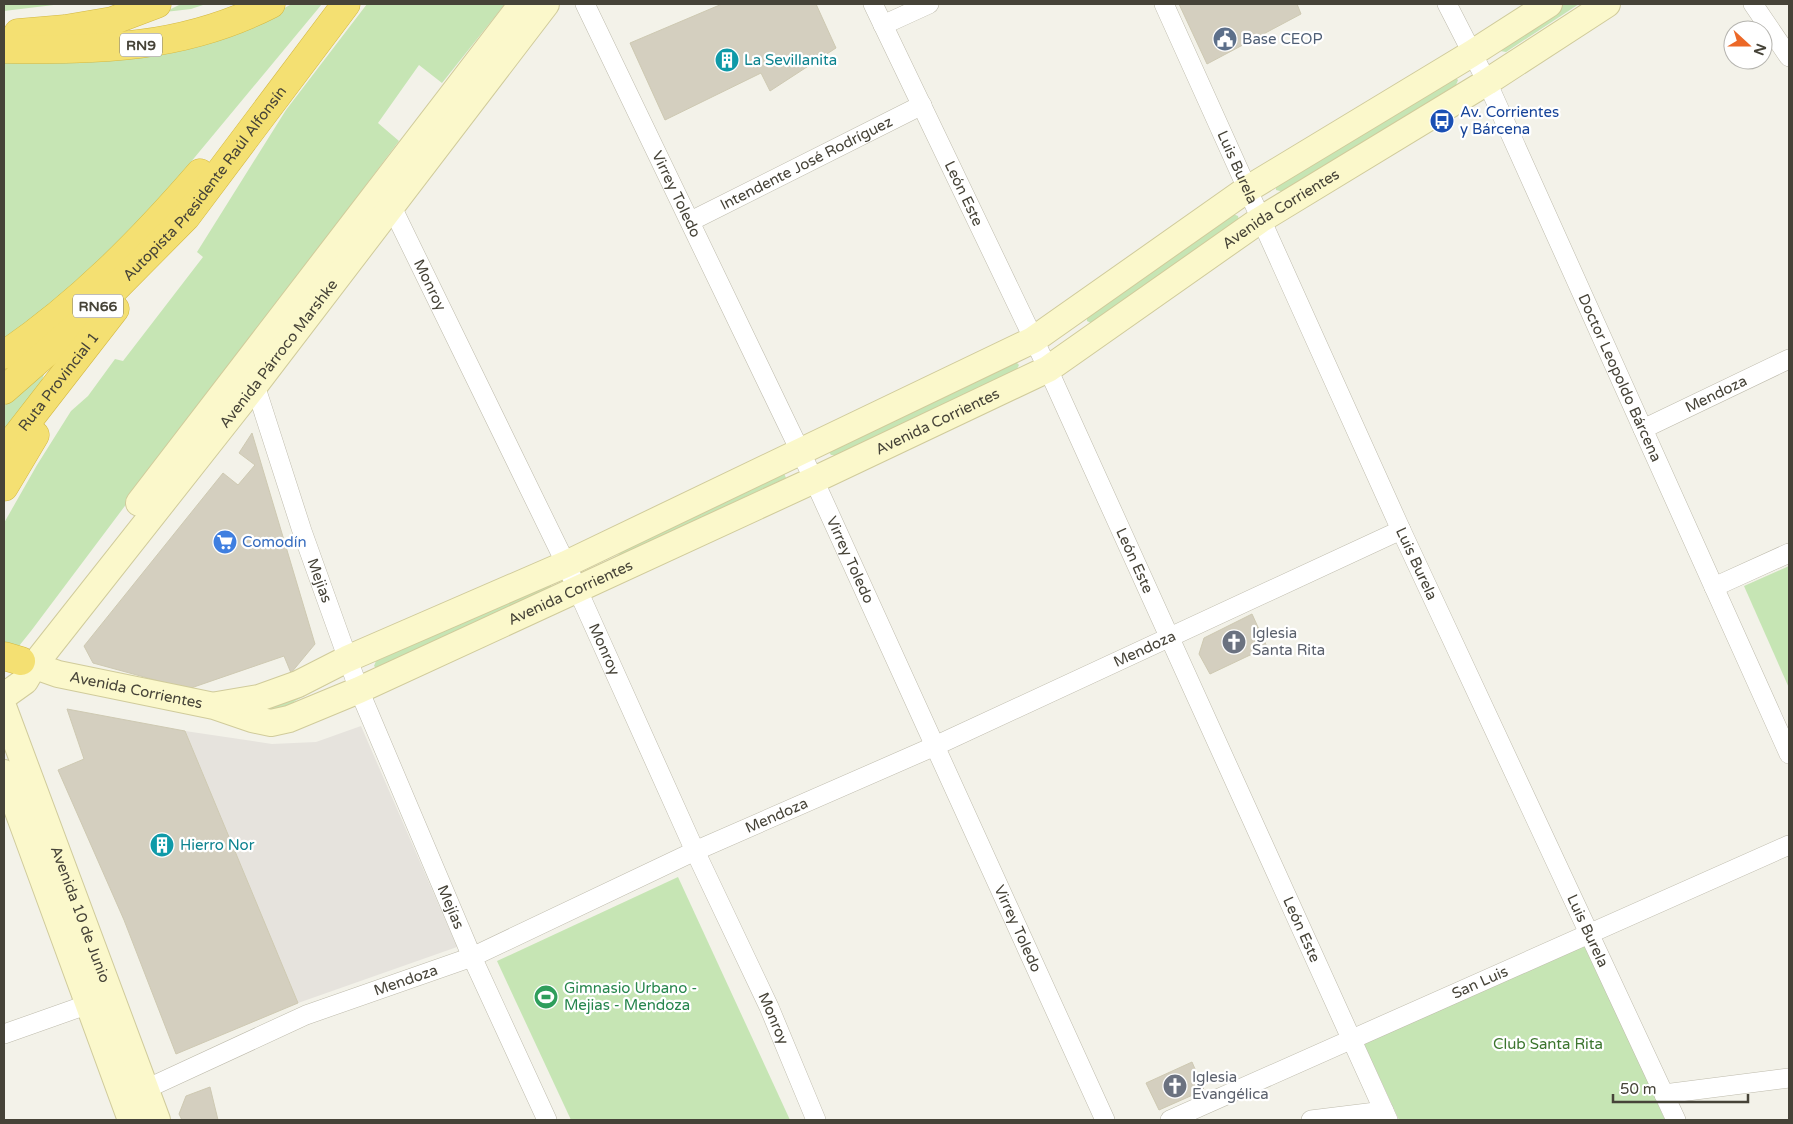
<svg xmlns="http://www.w3.org/2000/svg" width="1793" height="1124" viewBox="0 0 1793 1124" font-family="'Varela Round',sans-serif">
<style>
.industrial{fill:#e6e3dd}
.green{fill:#c6e5b4}
.building{fill:#d4cfbf;stroke:#cec9b2}
.lines{fill:none;stroke-linecap:round;stroke-linejoin:round}
.street-casing{stroke:#bebbac;stroke-width:20}
.secondary-casing{stroke:#d0cb9b;stroke-width:28}
.highway-casing{stroke:#d3b843;stroke-width:29}
.street{stroke:#fff;stroke-width:19}
.secondary{stroke:#fbf8cb;stroke-width:26}
.highway{stroke:#f4e072;stroke-width:28}
.labels{text-anchor:middle;stroke-width:4.5;stroke-linejoin:round;paint-order:stroke}
.shield{fill:#fff;stroke:#7e7b74;stroke-width:1}
.shield-label{font-size:14px;font-weight:bold;fill:#464338}
.service-label{font-size:15px;fill:#4e5e75;stroke:#fff;text-anchor:start}
.culture-label{font-size:15px;fill:#0d838f;stroke:#fff;text-anchor:start}
.transit-label{font-size:15px;fill:#164399;stroke:#fff;text-anchor:start}
.street-label{font-size:15px;fill:#464338;stroke:#fff}
.shop-label{font-size:15px;fill:#366cbe;stroke:#fff;text-anchor:start}
.worship-label{font-size:15px;fill:#5b616d;stroke:#fff;text-anchor:start}
.leisure-label{font-size:15px;fill:#27864d;stroke:#fff;text-anchor:start}
.park-label{font-size:15px;fill:#3c752e;stroke:#fff}
</style>
<rect width="100%" height="100%" fill="#f3f2e9"/>
<path class="industrial" d="M361,726L457,947L298,1003L185,731L272,744L316,742Z"/>
<g class="green">
<path d="M4,4H62L4,11Z"/>
<path d="M181,4H206L191,9L165,12Z"/>
<path d="M292,4H322L151,210L103,261L4,346V60L253,24Z"/>
<path d="M367,4H505L442,83L419,65L378,123L399,141L31,631L19,646L4,647V523L37,465L71,411L88,396L115,359L123,361L203,257L197,252L286,110Z"/>
<path d="M1563,4H1579L1506,52L1500,51L1528,31V27Z"/>
<path d="M1455,77L1458,80L1456,85L1284,192L1276,190V186Z"/>
<path d="M1233,214L1238,216L1239,220L1091,323L1087,321V317Z"/>
<path d="M1016,362L1019,365L1017,369L836,455H831L829,452Z"/>
<path d="M45,371L40,387L4,433V406L35,376Z"/>
<path d="M784,473L786,478L597,566L618,555L626,546Z"/>
<path d="M1789,566V688L1744,586Z"/>
<path d="M551,584V588L377,669L374,666L376,661Z"/>
<path d="M328,681V684L295,701L286,710L269,711L260,707Z"/>
<path d="M678,877L790,1120H571L497,961Z"/>
<path d="M1586,943L1665,1120H1399L1364,1044Z"/>
</g>
<g class="building">
<path d="M722,4H816L836,48L770,91L761,73L665,120L630,43Z"/>
<path d="M1179,4H1297L1301,14L1207,64Z"/>
<path d="M252,433L315,644L291,673L284,656L188,689L93,663L84,646L223,473L238,485L255,465L239,453Z"/>
<path d="M1252,614L1267,647L1210,674L1199,654L1204,638Z"/>
<path d="M67,709L185,731L298,1003L176,1054L124,920L58,770L84,759Z"/>
<path d="M1192,1062L1204,1090L1159,1110L1146,1083Z"/>
<path d="M210,1087L218,1120H182L179,1114L186,1096Z"/>
</g>
<g class="lines">
<defs>
<g id="street">
<path id="s1" d="M585,4L814,480L1105,1120"/>
<path id="s2" d="M873,4L1048,369L1388,1120"/>
<path id="s3" d="M1164,4L1401,530L1676,1120"/>
<path id="s4" d="M1447,4L1487,82L1789,754"/>
<path d="M1753,4L1789,57"/>
<path d="M883,25L929,4"/>
<path id="s5" d="M387,197L566,564L695,851L769,1007L816,1120"/>
<path id="s6" d="M691,221L922,105"/>
<path id="s7" d="M255,385L302,531L359,690L472,957L547,1120"/>
<path id="s8" d="M1643,429L1789,359"/>
<path d="M1714,587L1789,553"/>
<path d="M4,1034L89,1004"/>
<path id="s9" d="M146,1089L306,1015L472,957L695,851L935,746L1401,530"/>
<path d="M1664,1094L1789,1078"/>
<path id="s10" d="M1170,1120L1789,845"/>
<path d="M1311,1120L1384,1111"/>
</g>
<g id="secondary">
<path d="M139,503L522,4"/>
<path id="s11" d="M21,661L58,674L214,706L252,719L271,723L289,719L359,690L814,480L1048,369L1260,220L1487,82L1607,4"/>
<path id="s12" d="M4,696L25,681L35,664L255,385L546,4"/>
<path d="M217,705L259,698L298,684L347,659L566,564L1033,340L1246,190L1471,54L1549,4"/>
<path id="s13" d="M4,709L157,1120"/>
<path d="M4,773L131,1120"/>
</g>
<g id="highway">
<path d="M18,33L65,29L112,21L157,4"/>
<path d="M4,49C99,50 184,49 271,4"/>
<path d="M4,355C78,305 141,241 200,173"/>
<path id="s14" d="M4,390L85,319L186,217L346,4"/>
<path id="s15" d="M4,452L115,309"/>
<path d="M4,487L35,435"/>
<path d="M4,656L21,661"/>
</g>
</defs>
<use href="#street" class="street-casing"/>
<use href="#secondary" class="secondary-casing"/>
<use href="#highway" class="highway-casing"/>
<use href="#street" class="street"/>
<use href="#secondary" class="secondary"/>
<use href="#highway" class="highway"/>
</g>
<defs>
<symbol id="civic-disc" viewBox="-11 -11 22 22"><circle r="9.5" fill="#5c6f8a" stroke="#fff"/><path d="M-.6-6.5H3V-4.5H.6V-3L4-1V1h2V6H-6V1h2V-1L-.6-3ZM-1.2 2.5V6h2.4V2.5Z" fill="#fff"/></symbol>
<symbol id="building-disc" viewBox="-11 -11 22 22"><circle r="9.5" fill="#0f9aa8" stroke="#fff"/><path d="M-4-6H4V6H1V3H-1V6H-4ZM-2.5-4.3h1.7v1.8h-1.7ZM.8-4.3h1.7v1.8H.8ZM-2.5-1h1.7V.8h-1.7ZM.8-1h1.7V.8H.8Z" fill="#fff"/></symbol>
<symbol id="bus-disc" viewBox="-11 -11 22 22"><circle r="9.5" fill="#1a4fb4" stroke="#fff"/><path d="M-5-6H5V4H4V6H2V4H-2V6H-4V4H-5ZM-3.5-4V0h7V-4ZM-3.5 1.2v1.5H-2V1.2ZM2 1.2v1.5H3.5V1.2Z" fill="#fff"/></symbol>
<symbol id="supermarket-disc" viewBox="-11 -11 22 22"><circle r="9.5" fill="#3f7fe0" stroke="#fff"/><path d="M-6-5.5h2.5l.6 2H6L4.5 2H-2.5L-4.4-4H-6ZM-1.5 3.2a1.3 1.3 0 1 0 .1 0ZM3 3.2a1.3 1.3 0 1 0 .1 0Z" fill="#fff"/></symbol>
<symbol id="church-disc" viewBox="-11 -11 22 22"><circle r="9.5" fill="#6b7280" stroke="#fff"/><path d="M-1.2-6h2.4v3.5h3.3v2.4h-3.3V6h-2.4V-.1h-3.3v-2.4h3.3Z" fill="#fff"/></symbol>
<symbol id="stadium-disc" viewBox="-11 -11 22 22"><circle r="9.5" fill="#2e9e5b" stroke="#fff"/><path d="M0-5a6.5 5 0 1 0 0 10a6.5 5 0 1 0 0-10ZM-3.5-1.8h7v3.6h-7Z" fill="#fff"/></symbol>
</defs>
<g fill-rule="evenodd">
<use href="#civic-disc" x="1211" y="25" width="28" height="28"/>
<use href="#building-disc" x="713" y="46" width="28" height="28"/>
<use href="#bus-disc" x="1428" y="107" width="28" height="28"/>
<use href="#supermarket-disc" x="211" y="528" width="28" height="28"/>
<use href="#church-disc" x="1220" y="628" width="28" height="28"/>
<use href="#building-disc" x="148" y="831" width="28" height="28"/>
<use href="#stadium-disc" x="532" y="983" width="28" height="28"/>
<use href="#church-disc" x="1161" y="1072" width="28" height="28"/>
</g>
<g class="labels">
<g class="shield">
<rect x="120" y="33.5" width="42" height="23" rx="4"/>
<rect x="73" y="294.5" width="50" height="23" rx="4"/>
</g>
<g class="shield-label">
<text x="141" y="50">RN9</text>
<text x="98" y="311">RN66</text>
</g>
<g class="service-label">
<text x="1242" y="44">Base CEOP</text>
</g>
<g class="culture-label">
<text x="744" y="65">La Sevillanita</text>
<text x="180" y="850">Hierro Nor</text>
</g>
<g class="transit-label">
<text x="1460" y="117">Av. Corrientes<tspan x="1460" dy="17">y Bárcena</tspan></text>
</g>
<g class="street-label">
<text dy="5" stroke="none"><textPath href="#s6" startOffset="129">Intendente José Rodríguez</textPath></text>
<text dy="5" stroke="none"><textPath href="#s3" startOffset="179">Luis Burela</textPath></text>
<text dy="5" stroke="none"><textPath href="#s14" startOffset="289">Autopista Presidente Raúl Alfonsín</textPath></text>
<text dy="5" stroke="none"><textPath href="#s1" startOffset="211">Virrey Toledo</textPath></text>
<text dy="5" stroke="none"><textPath href="#s2" startOffset="210">León Este</textPath></text>
<text dy="5" stroke="none"><textPath href="#s11" startOffset="1395">Avenida Corrientes</textPath></text>
<text dy="5" stroke="none"><textPath href="#s5" startOffset="98">Monroy</textPath></text>
<text dy="5" stroke="none"><textPath href="#s12" startOffset="440">Avenida Párroco Marshke</textPath></text>
<text dy="5" stroke="none"><textPath href="#s4" startOffset="412">Doctor Leopoldo Bárcena</textPath></text>
<text dy="5" stroke="none"><textPath href="#s15" startOffset="89">Ruta Provincial 1</textPath></text>
<text dy="5" stroke="none"><textPath href="#s8" startOffset="81">Mendoza</textPath></text>
<text dy="5" stroke="none"><textPath href="#s11" startOffset="990">Avenida Corrientes</textPath></text>
<text dy="5" stroke="none"><textPath href="#s1" startOffset="616">Virrey Toledo</textPath></text>
<text dy="5" stroke="none"><textPath href="#s2" startOffset="615">León Este</textPath></text>
<text dy="5" stroke="none"><textPath href="#s3" startOffset="614">Luis Burela</textPath></text>
<text dy="5" stroke="none"><textPath href="#s7" startOffset="206">Mejias</textPath></text>
<text dy="5" stroke="none"><textPath href="#s11" startOffset="585">Avenida Corrientes</textPath></text>
<text dy="5" stroke="none"><textPath href="#s9" startOffset="1092">Mendoza</textPath></text>
<text dy="5" stroke="none"><textPath href="#s5" startOffset="502">Monroy</textPath></text>
<text dy="5" stroke="none"><textPath href="#s11" startOffset="119">Avenida Corrientes</textPath></text>
<text dy="5" stroke="none"><textPath href="#s9" startOffset="688">Mendoza</textPath></text>
<text dy="5" stroke="none"><textPath href="#s7" startOffset="558">Mejías</textPath></text>
<text dy="5" stroke="none"><textPath href="#s13" startOffset="219">Avenida 10 de Junio</textPath></text>
<text dy="5" stroke="none"><textPath href="#s1" startOffset="1021">Virrey Toledo</textPath></text>
<text dy="5" stroke="none"><textPath href="#s2" startOffset="1020">León Este</textPath></text>
<text dy="5" stroke="none"><textPath href="#s3" startOffset="1019">Luis Burela</textPath></text>
<text dy="5" stroke="none"><textPath href="#s9" startOffset="282">Mendoza</textPath></text>
<text dy="5" stroke="none"><textPath href="#s10" startOffset="339">San Luis</textPath></text>
<text dy="5" stroke="none"><textPath href="#s5" startOffset="908">Monroy</textPath></text>
</g>
<g class="shop-label">
<text x="242" y="547">Comodín</text>
</g>
<g class="worship-label">
<text x="1252" y="638">Iglesia<tspan x="1252" dy="17">Santa Rita</tspan></text>
<text x="1192" y="1082">Iglesia<tspan x="1192" dy="17">Evangélica</tspan></text>
</g>
<g class="leisure-label">
<text x="564" y="993">Gimnasio Urbano -<tspan x="564" dy="17">Mejias - Mendoza</tspan></text>
</g>
<g class="park-label">
<text x="1548" y="1049">Club Santa Rita</text>
</g>
</g>
<rect width="1793" height="1124" fill="none" stroke="#464338" stroke-width="10"/>
<g transform="translate(1748 45) rotate(111)"><circle r="24" fill="#ffffff" stroke="#b5b4af"/>
<path d="M0-4L9 19L0 12L-9 19Z" fill="#ec6827"/>
<text y="-8" font-size="14" font-weight="bold" text-anchor="middle" fill="#464338">N</text>
</g>
<path d="M1613 1094v8h135v-8" fill="none" stroke="#464338" stroke-width="2.5"/>
<text x="1620" y="1094" font-size="15" fill="#464338" stroke="#ffffff" stroke-width="4" paint-order="stroke">50 m</text>
</svg>
